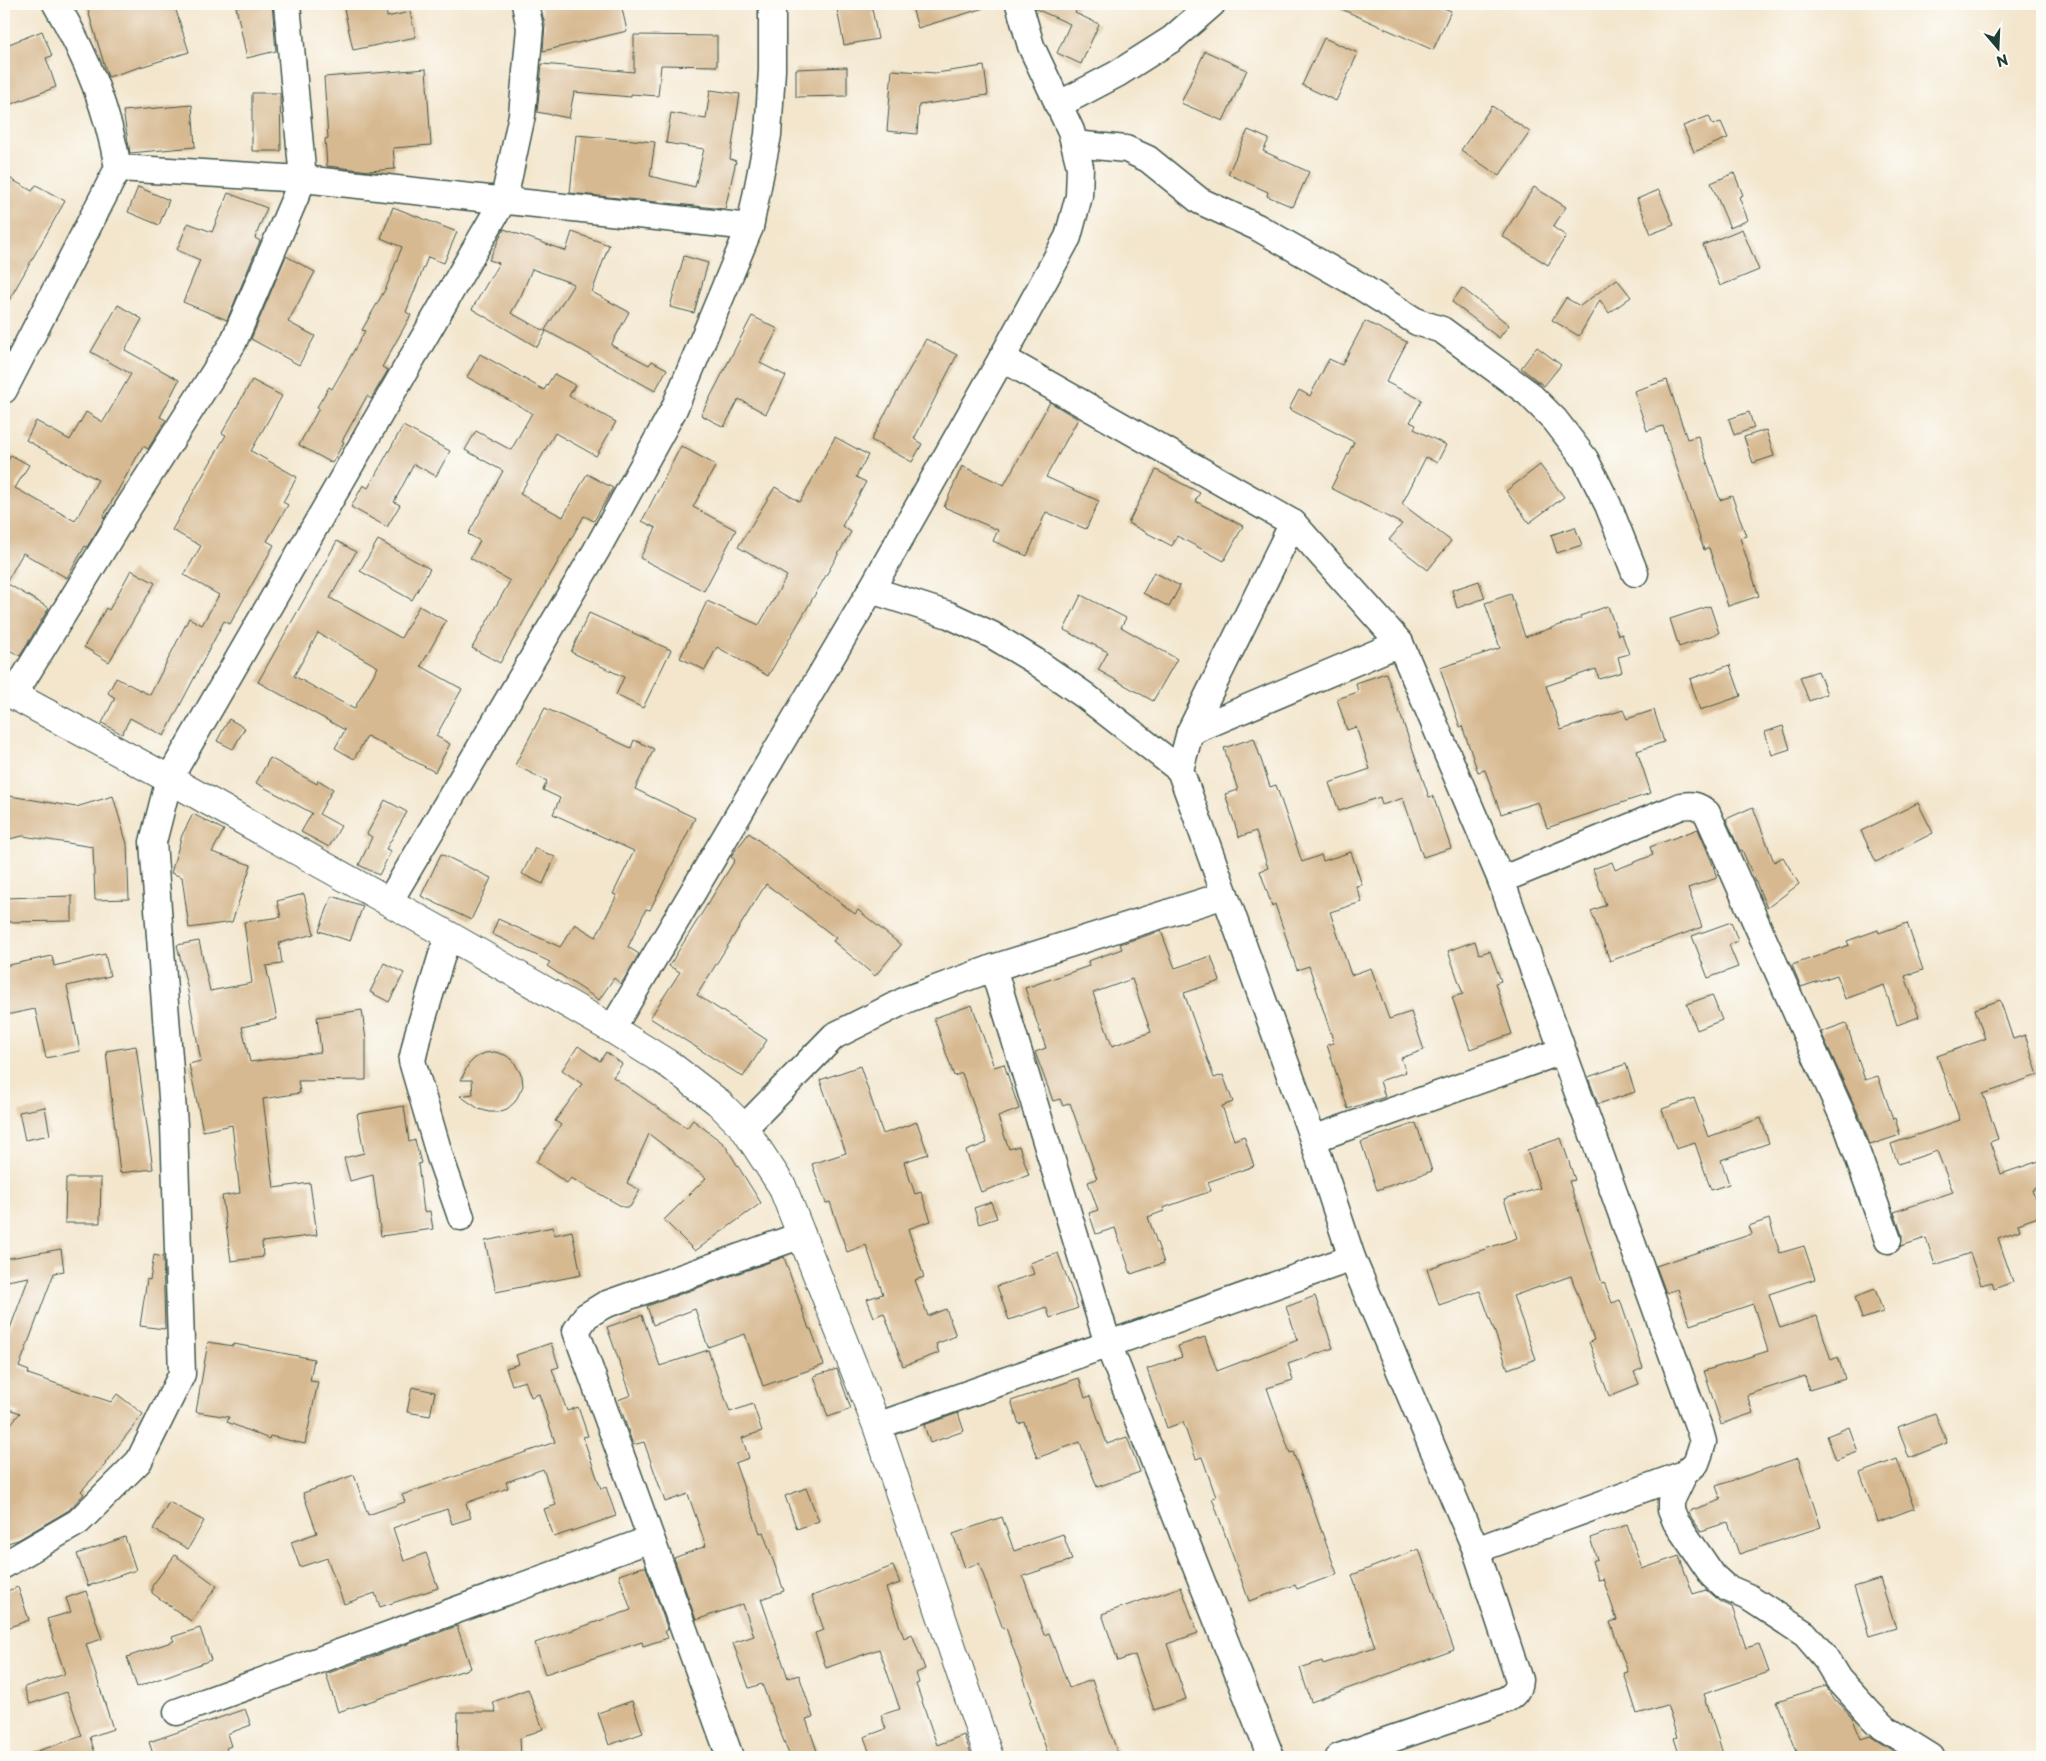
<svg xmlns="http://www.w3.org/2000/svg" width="2046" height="1761" viewBox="0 0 2046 1761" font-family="'Playpen Sans',sans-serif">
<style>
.building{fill:#d7b991;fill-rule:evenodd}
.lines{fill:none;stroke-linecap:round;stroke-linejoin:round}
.minor-casing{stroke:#3f564b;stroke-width:29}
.tertiary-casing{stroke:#3f564b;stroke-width:30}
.minor{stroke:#fff;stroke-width:26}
.tertiary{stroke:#fff;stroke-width:28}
</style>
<rect width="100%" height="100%" fill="#fdfcf7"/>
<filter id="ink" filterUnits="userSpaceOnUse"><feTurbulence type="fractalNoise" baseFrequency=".02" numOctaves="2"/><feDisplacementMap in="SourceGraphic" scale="10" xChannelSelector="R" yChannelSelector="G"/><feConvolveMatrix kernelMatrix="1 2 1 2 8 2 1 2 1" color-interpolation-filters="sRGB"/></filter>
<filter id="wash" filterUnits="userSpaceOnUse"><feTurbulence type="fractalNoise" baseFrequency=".0096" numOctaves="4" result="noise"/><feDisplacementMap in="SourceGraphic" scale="20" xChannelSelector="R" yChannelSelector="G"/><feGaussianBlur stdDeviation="1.12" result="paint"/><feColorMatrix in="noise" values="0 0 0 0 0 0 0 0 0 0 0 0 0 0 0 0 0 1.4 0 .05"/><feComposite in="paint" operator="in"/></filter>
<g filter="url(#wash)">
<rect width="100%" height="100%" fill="#f3e6cd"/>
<g id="blocks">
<g class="building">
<path d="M86,4H174L189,52L108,77Z"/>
<path d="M250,4H272L276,51L247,58L236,7Z"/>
<path d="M343,4H386L387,17L410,12L416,37L353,50Z"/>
<path d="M540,4H621L627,31L543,51L545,25Z"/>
<path d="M836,4H871L878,39L844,45Z"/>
<path d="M911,4H983L984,8L918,28Z"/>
<path d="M1035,4H1079L1075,13L1099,24L1081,64L1057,53L1070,24L1036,9Z"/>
<path d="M1330,4H1434L1451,11L1433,50Z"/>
<path d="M42,31L52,56L46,58L56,87L4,107V46Z"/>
<path d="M634,35L717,36V66L661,65L658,96L631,94V97L574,92L569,118L537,112L542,64L634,72Z"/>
<path d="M1324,38L1358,53L1336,101L1302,85Z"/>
<path d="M1205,51L1247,70L1223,121L1181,103Z"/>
<path d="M984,66L988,95L919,105L917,134L887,131L892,70L936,73Z"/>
<path d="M847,67V96L796,97V69Z"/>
<path d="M426,69L431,145L393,148L395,169L369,171L327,166L325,139L328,138L324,77Z"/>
<path d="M710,90L740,94L730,159L736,161L725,209L570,193L576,135L655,142L650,176L695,187L704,149L666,143L671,113L706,119Z"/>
<path d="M252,93H280L281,151H252Z"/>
<path d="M192,105L195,147L130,153L123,111Z"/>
<path d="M1492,106L1530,132L1499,176L1461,150Z"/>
<path d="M1709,116L1713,125L1721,122L1728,138L1694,152L1683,126Z"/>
<path d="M1248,130L1269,139L1263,151L1309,172L1293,207L1267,196L1268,192L1228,174Z"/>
<path d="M1734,173L1743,195L1739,197L1748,220L1730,228L1711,183Z"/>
<path d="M4,175L32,191L36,185L65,201L4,309Z"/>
<path d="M138,187L169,200L159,225L128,212Z"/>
<path d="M1534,187L1566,207L1553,227L1566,236L1548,265L1502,236Z"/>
<path d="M1659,190L1674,225L1651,234L1637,199Z"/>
<path d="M228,193L267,208L255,238L260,241L227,320L183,302L200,260L177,250L188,223L212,232Z"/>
<path d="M393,207L457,232L444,263L428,257L406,312L411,315L382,367L388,370L371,399L367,396L342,441L344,442L332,463L299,445L319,408L317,407L329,387L332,389L365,331L362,330L386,288L402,247L381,238Z"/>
<path d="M504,229L566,251L572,232L609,245L592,292L629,312L611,345L649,365L652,361L667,369L655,391L545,330L574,284L532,269L521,296L511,313L546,332L537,347L472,309L499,263L489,260Z"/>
<path d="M1742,229L1759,270L1720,286L1703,245Z"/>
<path d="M286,256L315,272L288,322L315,336L299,365L251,339Z"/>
<path d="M684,256L708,263L694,313L670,307Z"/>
<path d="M1617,279L1631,297L1609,313L1600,300L1579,336L1552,320L1566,298L1580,306Z"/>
<path d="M1462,288L1509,325L1499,338L1452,302Z"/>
<path d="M118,305L142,319L125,350L179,380L160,417L166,420L148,449L143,446L103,517L105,518L87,547L85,546L67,578L23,553L6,583L49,608L20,656L4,647V468L11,455L29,465L15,488L75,521L98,480L26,440L36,421L70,440L86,412L103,422L131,374L91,352Z"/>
<path d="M752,316L778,329L760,363L786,376L766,414L739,399L724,427L701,415Z"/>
<path d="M1365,321L1407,342L1386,382L1422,400L1410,422L1416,425L1414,429L1446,445L1437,463L1426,457L1402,504L1451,541L1428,570L1389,540L1402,524L1331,488L1354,442L1289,409L1299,390L1310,396L1329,359L1342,365Z"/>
<path d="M926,339L957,355L914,439L922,444L912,462L871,440Z"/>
<path d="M1537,347L1561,365L1544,386L1521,368Z"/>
<path d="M480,354L544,390L554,374L575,385L569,396L616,422L596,456L555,433L520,494L563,517L587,474L613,488L594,521L584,516L500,663L472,648L510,581L470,558L480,541L468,534L503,471L465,450L476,431L511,450L532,413L467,377Z"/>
<path d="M252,380L282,396L251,451L297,477L283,502L288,505L267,541L274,545L230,624L224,621L164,736L130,718L122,734L102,723L115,698L108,693L116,678L150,695L189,618L202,625L219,595L184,575L201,546L172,530L226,435L222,433Z"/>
<path d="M1667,380L1687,439L1698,436L1720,500L1732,496L1746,536L1740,538L1759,596L1728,606L1709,548L1704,550L1663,426L1647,431L1634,391Z"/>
<path d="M1050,402L1078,419L1046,477L1099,501L1086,529L1046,512L1027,556L993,541L998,530L944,507L962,466L1004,485Z"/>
<path d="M1749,412L1754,428L1734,435L1729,419Z"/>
<path d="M403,426L450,451L436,476L414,464L394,502L400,505L387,527L351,507L363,485L368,488Z"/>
<path d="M1766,430L1774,456L1753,463L1744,437Z"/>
<path d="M835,437L868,455L856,477L866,482L842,526L851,532L768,676L717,647L705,670L680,658L707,601L759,625L787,576L738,547L775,487L800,502Z"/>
<path d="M681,446L716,465L693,507L736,530L704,591L640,558L656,528L642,521Z"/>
<path d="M1540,465L1564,497L1529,523L1506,491Z"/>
<path d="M1156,470L1200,493L1195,501L1243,526L1224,561L1177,536L1172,546L1128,523Z"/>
<path d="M1575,527L1582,545L1557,553L1551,535Z"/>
<path d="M378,540L430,569L412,600L360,571Z"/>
<path d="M337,541L356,552L330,598L401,638L419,606L446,621L421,666L462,689L436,736L450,744L435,772L367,736L354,759L335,748L345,730L258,682ZM318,633L378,667L354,709L294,676Z"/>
<path d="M131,570L155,583L109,662L84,647L106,608L109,610Z"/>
<path d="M1154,572L1180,586L1169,607L1143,593Z"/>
<path d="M1479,581L1485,598L1457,608L1452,590Z"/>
<path d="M1511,594L1525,637L1581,618L1580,616L1608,606L1618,635L1622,634L1629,654L1618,657L1622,672L1599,679L1596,669L1546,686L1561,730L1623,710L1627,719L1654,710L1664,742L1637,751L1651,793L1547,828L1538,802L1501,814L1485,770L1478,772L1462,726L1460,727L1440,668L1500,648L1485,603Z"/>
<path d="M1081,595L1126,618L1121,627L1177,659L1153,701L1098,670L1108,652L1064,630Z"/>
<path d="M1710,606L1719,633L1679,647L1670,619Z"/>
<path d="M589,613L671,650L643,708L616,695L624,677L571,652Z"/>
<path d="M1730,665L1741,696L1700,710L1690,679Z"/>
<path d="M1818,671L1827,694L1809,701L1800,677Z"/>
<path d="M1386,673L1429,797L1433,796L1451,848L1423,857L1403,798L1382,805L1380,797L1339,811L1329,783L1370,769L1356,727L1347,730L1337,699L1358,692L1356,683Z"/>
<path d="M545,708L631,748L634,740L654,749L635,789L695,818L650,910L646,909L628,947L639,954L621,984L614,978L599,1000L547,966L550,962L492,934L498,919L560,947L575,924L596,937L617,895L613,894L634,851L553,814L560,798L543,790L547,781L515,765Z"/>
<path d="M229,719L245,728L233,749L217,741Z"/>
<path d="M1783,726L1790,749L1772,755L1765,732Z"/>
<path d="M1254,738L1270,787L1276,785L1302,862L1321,855L1323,861L1351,852L1362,885L1356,886L1362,902L1330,912L1351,975L1371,968L1389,1019L1411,1012L1424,1050L1401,1058L1406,1072L1380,1081L1385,1097L1348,1109L1327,1045L1334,1043L1309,966L1297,970L1275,904L1272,906L1260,871L1268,868L1256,831L1239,837L1225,794L1238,790L1224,748Z"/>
<path d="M270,758L317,784L318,780L333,789L319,814L341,826L329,847L301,832L312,813L256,783Z"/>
<path d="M4,795L76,807L113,796L127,844L129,899L95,900L93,847L23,836L4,840Z"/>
<path d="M385,800L407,812L386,849L391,851L379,875L359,865L372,837L367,834Z"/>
<path d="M1918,803L1933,833L1876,862L1861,831Z"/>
<path d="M1753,807L1774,862L1783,857L1799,884L1767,908L1742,850L1740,851L1726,819Z"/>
<path d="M193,814L224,830L212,852L251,865L232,922L189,928L182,877L171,873L182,835Z"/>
<path d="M1698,829L1712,862L1717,878L1688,888L1702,927L1610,961L1591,911L1606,905L1593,869L1612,862L1615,870L1653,855L1650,847Z"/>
<path d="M749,833L855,914L858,910L901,945L875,976L833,941L836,938L766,884L697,995L767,1040L743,1077L650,1018L680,972L669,966L735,860L731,857L732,855Z"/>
<path d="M535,848L555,857L543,884L522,874Z"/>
<path d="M441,854L491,878L471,920L421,896Z"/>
<path d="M304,894L314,934L279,943L282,964L266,966L277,1019L242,1027L250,1062L321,1052L317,1017L362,1010L366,1040V1080L298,1081L300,1093L263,1099L274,1188L310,1183L317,1235L262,1242L263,1257L231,1261L222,1196L240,1193L232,1125L203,1131L189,1064L201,1061L187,986L177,945L199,941L210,991L252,983L244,922L281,917L277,901Z"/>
<path d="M72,896V921L4,922V898Z"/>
<path d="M332,896L363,906L350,941L319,931Z"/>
<path d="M1731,922L1738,941L1729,945L1738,967L1708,978L1692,936Z"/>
<path d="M1907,923L1923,970L1905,976L1919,1017L1897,1025L1884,985L1845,999L1837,975L1801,987L1792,965L1849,945L1847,941L1878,930L1879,933Z"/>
<path d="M1161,931L1175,968L1211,956L1220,981L1184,993L1214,1078L1223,1075L1233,1102L1222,1106L1234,1140L1244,1136L1254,1166L1208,1182L1211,1191L1163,1208L1164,1211L1148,1217L1164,1263L1131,1274L1115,1228L1096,1234L1089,1213L1098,1210L1088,1182L1097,1179L1070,1103L1063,1106L1060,1099L1053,1101L1035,1052L1046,1048L1025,988L1089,966L1088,961L1122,949L1120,944ZM1132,979L1151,1032L1112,1046L1093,993Z"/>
<path d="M1475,941L1479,954L1490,951L1501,981L1495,983L1512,1034L1470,1049L1452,997L1463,994L1448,951Z"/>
<path d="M105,954L110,976L67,986L80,1051L46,1058L35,1009L6,1015L4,1005V966L52,956L54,966Z"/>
<path d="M384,963L404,973L389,1002L370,992Z"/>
<path d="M1712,995L1722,1020L1697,1030L1687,1004Z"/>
<path d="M2000,1000L2013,1039L2025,1035L2038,1075L1983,1094L1998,1139L1990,1142L2001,1174L2042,1160V1186L2032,1190L2041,1216L2018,1224L2020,1230L1998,1238L2013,1282L1994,1289L1992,1282L1981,1285L1970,1253L1935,1265L1926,1238L1901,1246L1902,1235L1894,1212L1953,1192L1937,1151L1898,1164L1891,1144L1960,1120L1937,1056L1985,1039L1975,1009Z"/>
<path d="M972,1005L994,1067L1004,1064L1019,1109L998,1117L1009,1149L1019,1146L1029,1175L981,1192L966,1151L987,1143L962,1073L954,1076L934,1018Z"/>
<path d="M1846,1023L1865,1080L1878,1076L1893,1119L1895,1118L1900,1135L1870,1145L1862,1122L1821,1032Z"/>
<path d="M136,1046L153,1169L120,1173L106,1051Z"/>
<path d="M578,1046L600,1061L606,1052L622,1064L613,1077L687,1128L693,1120L724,1144L761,1203L695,1251L664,1220L706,1178L649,1134L627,1183L640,1190L630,1207H623L571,1178L567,1183L536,1162L561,1125L555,1121L582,1084L562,1070Z"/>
<path d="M495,1052L505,1055L513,1060L522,1076L523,1086L515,1102L507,1109L498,1112H489L479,1109L460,1096L473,1094L472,1080H461L468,1065L475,1058L485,1053Z"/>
<path d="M1626,1064L1635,1092L1598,1104L1588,1077Z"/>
<path d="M860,1066L883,1134L917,1122L928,1154L904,1162L915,1194L921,1192L931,1221L908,1229L924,1277L915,1280L928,1316L946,1309L956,1336L936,1344L939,1353L903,1366L884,1313L874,1317L867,1299L883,1294L866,1245L847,1252L830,1202L826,1203L812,1164L846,1153L820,1080Z"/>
<path d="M1694,1098L1708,1137L1761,1118L1769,1143L1721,1160L1729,1184L1711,1190L1695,1143L1676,1149L1662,1109Z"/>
<path d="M404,1106L409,1142L415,1140L421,1163L418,1164L424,1212L430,1211L433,1229L381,1236L373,1175L350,1181L344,1158L364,1153L357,1114Z"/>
<path d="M45,1107L50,1135L25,1140L19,1112Z"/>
<path d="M1416,1123L1432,1171L1377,1190L1361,1142Z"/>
<path d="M1561,1138L1575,1180L1569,1181L1602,1283L1604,1282L1612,1303L1620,1300L1643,1368L1634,1372L1639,1384L1609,1396L1589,1342L1594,1340L1571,1276L1513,1296L1536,1359L1508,1369L1480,1291L1439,1305L1427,1269L1517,1238L1504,1199L1540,1188L1527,1150Z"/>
<path d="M66,1178H101L100,1223H65Z"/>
<path d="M991,1202L997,1218L979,1224L974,1208Z"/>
<path d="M1769,1219L1780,1253L1804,1246L1815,1279L1769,1294L1780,1328L1817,1316L1831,1360L1838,1357L1845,1379L1809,1390L1805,1376L1747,1395L1753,1413L1721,1424L1704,1371L1768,1351L1753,1304L1690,1325L1678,1289L1666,1293L1656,1266L1752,1234L1749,1226Z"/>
<path d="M553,1227L554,1235L572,1231L581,1275L496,1292L485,1241Z"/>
<path d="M61,1249L64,1271L54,1273L19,1367L29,1371L28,1374L111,1402L117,1394L143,1414L105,1463L106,1464L81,1491L84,1494L69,1510L18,1540L4,1544V1432L20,1413L4,1407V1345L29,1277L7,1281L4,1259Z"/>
<path d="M1058,1253L1078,1308L1050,1318L1046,1307L1009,1320L997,1286L1034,1274L1030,1263Z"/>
<path d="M154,1255L163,1257L165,1329L140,1326L147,1279L150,1280Z"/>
<path d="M784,1257L809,1329H811L824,1365L763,1386L745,1334L708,1347L695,1309L653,1325L647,1306Z"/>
<path d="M1875,1289L1883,1312L1862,1319L1855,1297Z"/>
<path d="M1315,1296L1333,1348L1288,1364L1293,1380L1267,1388L1290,1453L1293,1452L1337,1574L1297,1589L1295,1585L1249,1601L1212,1498L1216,1497L1202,1457L1196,1459L1183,1422L1167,1428L1147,1369L1182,1357L1178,1346L1205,1337L1217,1371L1298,1340L1286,1307Z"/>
<path d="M642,1315L660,1366L708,1350L730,1412L753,1404L762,1431L742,1438L749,1458L735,1463L760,1533L763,1532L784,1591L761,1599L788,1678L799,1675L813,1717L806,1719L819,1757H790L762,1684L749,1688L733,1643L754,1636L743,1604L696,1620L674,1558L706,1546L688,1494L665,1502L644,1442L633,1445L618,1400L631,1395L607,1327Z"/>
<path d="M208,1342L233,1346L234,1344L314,1359L310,1381L318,1382L305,1444L270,1436L269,1439L227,1422L229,1417L196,1412Z"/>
<path d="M551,1343L559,1367L552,1369L567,1411L578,1407L588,1436L583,1437L601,1489L606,1487L616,1516L554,1537L544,1509L556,1505L543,1469L506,1482L508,1488L466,1503L471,1518L452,1524L447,1509L393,1528L404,1561L426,1553L438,1588L380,1607L375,1593L344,1604L327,1558L300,1567L291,1542L317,1533L303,1493L354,1475L368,1515L405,1502L402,1495L555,1442L539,1394L531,1397L525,1381L512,1385L506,1368L519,1364L516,1355Z"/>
<path d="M837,1369L851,1409L828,1417L814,1376Z"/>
<path d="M1079,1378L1085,1398L1090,1396L1107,1444L1127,1437L1140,1472L1097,1487L1080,1442L1037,1458L1024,1422L1019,1424L1011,1401Z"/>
<path d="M412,1387L435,1392L430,1416L407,1412Z"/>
<path d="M958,1413L964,1431L930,1443L924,1425Z"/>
<path d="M1935,1413L1947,1443L1909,1458L1898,1427Z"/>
<path d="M1849,1427L1858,1452L1836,1460L1827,1436Z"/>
<path d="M1798,1458L1821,1527L1739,1554L1728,1522L1701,1531L1691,1517L1689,1511L1721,1500L1716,1486Z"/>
<path d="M1897,1459L1915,1508L1878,1522L1860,1473Z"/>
<path d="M806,1488L819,1521L797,1529L785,1496Z"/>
<path d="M169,1502L204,1521L188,1549L153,1529Z"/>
<path d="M1002,1517L1014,1551L1063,1534L1072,1560L1023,1576L1044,1635L1049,1633L1069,1688L1092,1680L1119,1757H1049L1030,1702L1032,1701L1006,1628L1003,1629L979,1563L965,1568L953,1534Z"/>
<path d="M1627,1525L1642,1569L1679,1556L1693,1594L1706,1590L1719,1601L1732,1607L1746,1648L1759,1644L1769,1672L1704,1694L1724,1757H1680L1674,1738L1677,1737L1667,1705L1637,1714L1624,1673L1628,1672L1610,1622L1617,1620L1603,1579L1598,1580L1592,1561L1597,1559L1590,1538Z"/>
<path d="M125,1537L136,1570L88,1586L77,1554Z"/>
<path d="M1419,1549L1454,1650L1311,1702L1300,1668L1322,1661L1323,1664L1375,1647L1352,1575Z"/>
<path d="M175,1555L217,1586L191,1621L152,1593V1586Z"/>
<path d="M893,1566L900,1583L886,1588L904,1638L912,1634L925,1669L916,1673L919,1683L916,1684L937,1745L964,1735L972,1757H871L864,1737L886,1729L881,1715L900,1709L879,1649L826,1668L815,1633L824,1630L812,1596Z"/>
<path d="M643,1567H646L668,1630L665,1631L668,1638L643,1646L642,1642L545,1674L535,1643L631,1610L619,1575Z"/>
<path d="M1880,1579L1896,1628L1869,1636L1854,1587Z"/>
<path d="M18,1587L29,1620L4,1629V1592Z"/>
<path d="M1181,1587L1198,1633L1167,1644L1186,1699L1154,1710L1135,1655L1118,1661L1102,1614Z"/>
<path d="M86,1591L102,1639L86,1644L113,1729L90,1737L96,1757H29V1754L82,1736L67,1692L30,1704L24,1687L65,1674L47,1619L71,1612L66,1598Z"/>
<path d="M457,1626L471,1668L338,1712L326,1674Z"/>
<path d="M200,1628L211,1660L137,1687L127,1657L174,1641L172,1637Z"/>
<path d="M1825,1686L1835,1701L1840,1704L1852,1717L1861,1739L1870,1736L1895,1752L1897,1757H1799L1777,1701Z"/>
<path d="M528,1689L543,1729L520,1738L521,1757H457L458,1712H496L493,1702Z"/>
<path d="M632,1701L643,1733L609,1745L598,1713Z"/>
<path d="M245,1709L251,1725L227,1734L231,1746L226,1748L229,1757H154L149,1742Z"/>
</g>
</g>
</g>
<g filter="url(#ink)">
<use href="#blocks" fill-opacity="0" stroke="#3f564b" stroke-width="1"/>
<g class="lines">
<defs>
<g id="minor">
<path d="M1058,105L1117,74L1172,39L1212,4"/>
<path d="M1074,144L1126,149L1148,159L1200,201L1257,227L1355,283L1417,322L1442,330L1528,393L1555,420L1585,459L1608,505L1635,573"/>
<path d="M118,168L303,179L750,227"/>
<path d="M1002,358L1293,523L1400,643L1501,880L1700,1431L1703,1442L1700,1452L1696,1463L1684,1474L1671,1501V1510L1676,1522L1713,1576L1725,1587L1750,1598L1805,1634L1824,1656L1838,1679L1872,1716L1883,1727L1931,1757"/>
<path d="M4,390L118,168C108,110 86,55 56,4"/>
<path d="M871,590L949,615L992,635L1035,661L1084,695L1180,770L1313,1139L1352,1258L1476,1550L1519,1680C1518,1691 1514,1695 1505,1700L1339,1757"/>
<path d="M13,696L128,508L233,343L303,179L287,4"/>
<path d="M1190,732L1400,643"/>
<path d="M1180,770L1190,732L1293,523"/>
<path d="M1501,880L1681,806C1692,804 1698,805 1707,813L1848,1128L1888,1240"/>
<path d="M389,902L596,551L674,409L750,227L768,135L772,70V4"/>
<path d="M448,935L418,1034L412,1061L440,1157L461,1217"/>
<path d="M993,968L1108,1344L1271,1757"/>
<path d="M612,1029L871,590L1002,358L1068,237L1079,196L1080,167L1071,131L1031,46L1019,4"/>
<path d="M744,1128L834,1036L908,999L993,968L1225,895"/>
<path d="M1313,1139L1562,1051"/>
<path d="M877,1426L1352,1258"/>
<path d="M1476,1550L1684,1474"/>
<path d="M4,1565L78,1522L139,1461L182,1374L174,1125L153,842L169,779L504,199L522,115L530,28L525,4"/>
<path d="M177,1712L651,1539"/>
<path d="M730,1757L576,1331L586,1316L604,1305L802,1235"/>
</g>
<path id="tertiary" d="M4,690L169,779L448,935L612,1029L670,1065L718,1102L744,1128L782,1186L877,1426L989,1757"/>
</defs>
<use href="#minor" class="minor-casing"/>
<use href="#tertiary" class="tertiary-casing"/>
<use href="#minor" class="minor"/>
<use href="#tertiary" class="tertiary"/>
</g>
</g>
<rect width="2046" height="1761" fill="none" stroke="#fdfcf7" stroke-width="20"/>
<g transform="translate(1998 48) rotate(161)" stroke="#fdfcf7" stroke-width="4" paint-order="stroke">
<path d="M0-4L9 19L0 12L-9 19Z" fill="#1f3d34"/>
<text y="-8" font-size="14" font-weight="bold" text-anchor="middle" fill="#1f3d34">N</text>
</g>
</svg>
